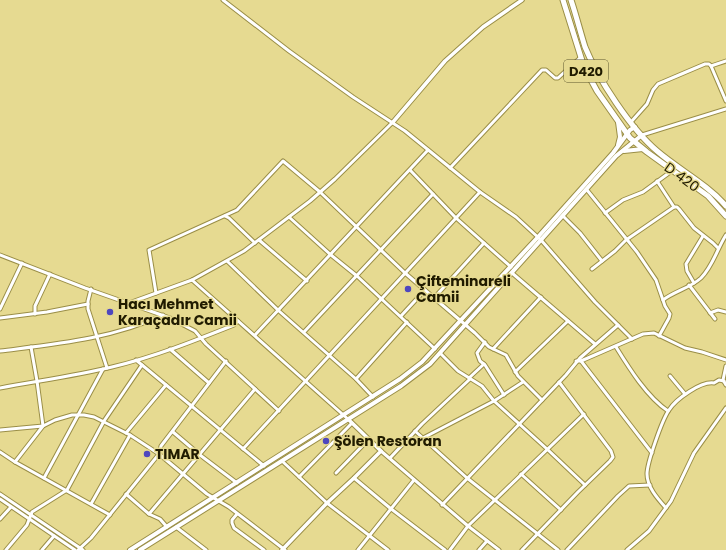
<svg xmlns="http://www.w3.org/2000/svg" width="726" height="550" viewBox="0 0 726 550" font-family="Poppins,sans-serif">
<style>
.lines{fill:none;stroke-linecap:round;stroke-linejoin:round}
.minor-casing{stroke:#9a8e47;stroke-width:5}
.tertiary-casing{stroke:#9a8e47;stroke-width:5.5}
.secondary-casing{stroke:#9a8e47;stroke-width:6}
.trunk-casing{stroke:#9a8e47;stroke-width:7}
.minor{stroke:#fff;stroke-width:3}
.tertiary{stroke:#fff;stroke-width:3.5}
.secondary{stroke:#fff;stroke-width:4}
.trunk{stroke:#fff;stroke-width:5}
.poi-dot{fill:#4e47be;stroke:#e6da91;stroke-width:1.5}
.labels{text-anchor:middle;stroke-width:3;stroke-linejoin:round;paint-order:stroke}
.shield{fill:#e6da91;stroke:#5b542c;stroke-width:1}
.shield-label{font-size:13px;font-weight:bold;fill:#201b00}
.street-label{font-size:14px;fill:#201b00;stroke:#e6da91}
.poi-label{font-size:14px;font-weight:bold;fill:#201b00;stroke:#e6da91;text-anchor:start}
</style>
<rect width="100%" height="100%" fill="#e6da91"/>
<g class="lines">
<defs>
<g id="minor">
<path d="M223,0L289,51L353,97L405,131L480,192L516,217L541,240L595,302L632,339"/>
<path d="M711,66L726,61"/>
<path d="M631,122L647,104L653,90L658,84L705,64H709L711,66L726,101"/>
<path d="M642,135L726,109"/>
<path d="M450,168L542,70H546L555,78H558L581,57"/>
<path d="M410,170L456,218L511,267"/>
<path d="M657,181L674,207H677L679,209L694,228L713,243L718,248"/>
<path d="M587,190L637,252L656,280L665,306L670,314L669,318L659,336"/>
<path d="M605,213L623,200L643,192L673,170"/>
<path d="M225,216L229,218L255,243"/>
<path d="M563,216L580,233L602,261"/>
<path d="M289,217L331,255L357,276L435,349"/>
<path d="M259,240L307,281"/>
<path d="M0,255L85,288L170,318L195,331L206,344L279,411"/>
<path d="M227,261L279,311L356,379L373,397"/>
<path d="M592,269L615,251L626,240L674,207"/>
<path d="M512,273L595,344"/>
<path d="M192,280L349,420"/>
<path d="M694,283L687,271L686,264L703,236"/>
<path d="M689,285L715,319"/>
<path d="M91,289L88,301V309L107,368"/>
<path d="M156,293L149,250L237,210L283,161L320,192L405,273L475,333L489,347L506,355L518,376L542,400"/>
<path d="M434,298L484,243"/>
<path d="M663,300C675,291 690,288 701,278C713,266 717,249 726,235"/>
<path d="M129,303L192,280L244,251L310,201L335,179L393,122"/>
<path d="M0,309L22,263"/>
<path d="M710,313L718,310L726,312"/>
<path d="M35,314V306L50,274"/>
<path d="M401,316L425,290"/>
<path d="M0,318L47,312L88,304"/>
<path d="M304,332L433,194"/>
<path d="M255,335L428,150"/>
<path d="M485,342L477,353L480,361L485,365L504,395"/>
<path d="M616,347C629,368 647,397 668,411"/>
<path d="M170,349L209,383"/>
<path d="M493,349L541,297"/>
<path d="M0,351C55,344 112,339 163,315"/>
<path d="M440,353L458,371L482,386L494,401L547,449L585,485"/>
<path d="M136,360L264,466"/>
<path d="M576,361H581L643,334L654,333L685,348L702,352L726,360"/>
<path d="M581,361L652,453"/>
<path d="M726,366L723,380L726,385"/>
<path d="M515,372L568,321"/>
<path d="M670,376L685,394"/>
<path d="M469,378L484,364"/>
<path d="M356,379L407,322"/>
<path d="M0,388C37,381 75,376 112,367C154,357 194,341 234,325L238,321"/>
<path d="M0,430L43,426L37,381L31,347"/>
<path d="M415,431L467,478L558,550"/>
<path d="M173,432L200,455L237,483"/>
<path d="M126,433L166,385"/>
<path d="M423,438L494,401L523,382"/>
<path d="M243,449L480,192"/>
<path d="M381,451L468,526L499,550"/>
<path d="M0,452L15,462L110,515"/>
<path d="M390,458L422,424L470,379"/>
<path d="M282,461L327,503L388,550"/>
<path d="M15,462L43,426L55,420L72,415H84L94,417L130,435L159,454L207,494L229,507L285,550"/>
<path d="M336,473L369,439"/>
<path d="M521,474L561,510"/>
<path d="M299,477L352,423"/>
<path d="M44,478L103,369"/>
<path d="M354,478L390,508L445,550"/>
<path d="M0,494L83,550"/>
<path d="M126,494L149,514L160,519L167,527"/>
<path d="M0,499L75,550"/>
<path d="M91,504L130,435"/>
<path d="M442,505L566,375L580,358L618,325"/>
<path d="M666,508C658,499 647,487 647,474C647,463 662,420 669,410C676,399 701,381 714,383L719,380L724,381"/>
<path d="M149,514L255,389"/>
<path d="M237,514L232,520V523L234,528L264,550"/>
<path d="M0,519L11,507"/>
<path d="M176,527L206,550"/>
<path d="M6,550L27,525L32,512L67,490L104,421L142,365"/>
<path d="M42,550L54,536"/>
<path d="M78,550L91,538L159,454L161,446L226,361"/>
<path d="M358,550L414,480"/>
<path d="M450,550L468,526L584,414"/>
<path d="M479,550L487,541"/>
<path d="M522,550L578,492L610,461L613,457L611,451L559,382"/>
<path d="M567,550L618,496L629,486L650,485"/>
<path d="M627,550L649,531L671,501L694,453L726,408"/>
</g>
<g id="tertiary">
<path d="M393,122L445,61L483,27L522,0"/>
<path d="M282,550L327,503L354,478L381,451L349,420"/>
</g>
<g id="secondary">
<path d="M618,145L620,137L618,122"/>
<path d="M624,151L643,149"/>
<path d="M130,550L400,379L422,362L538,237L613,153L630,130L635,127"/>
<path d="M140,550L401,386L430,364L616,156L642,135"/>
</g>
<g id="trunk">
<path d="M563,0L584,67L597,91L630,138L647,152L708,196L726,216"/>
<path d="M571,0C576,15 580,31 585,47C598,79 631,129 657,151C679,170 707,184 726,206"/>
</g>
</defs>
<use href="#minor" class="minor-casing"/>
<use href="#tertiary" class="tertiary-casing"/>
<use href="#secondary" class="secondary-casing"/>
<use href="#trunk" class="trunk-casing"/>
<use href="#minor" class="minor"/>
<use href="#tertiary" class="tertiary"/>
<use href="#secondary" class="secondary"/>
<use href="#trunk" class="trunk"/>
</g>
<g class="poi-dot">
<circle cx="408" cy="289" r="4"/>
<circle cx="110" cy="312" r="4"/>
<circle cx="326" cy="441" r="4"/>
<circle cx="147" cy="454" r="4"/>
</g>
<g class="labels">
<rect class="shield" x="564" y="60" width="44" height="22" rx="3"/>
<g class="shield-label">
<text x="586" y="76">D420</text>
</g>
<g class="street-label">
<text transform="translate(682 177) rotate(36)" y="5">D 420</text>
</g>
<g class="poi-label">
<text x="416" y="286">Çifteminareli<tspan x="416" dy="16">Camii</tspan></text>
<text x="118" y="309">Hacı Mehmet<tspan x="118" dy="16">Karaçadır Camii</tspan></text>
<text x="334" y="446">Şölen Restoran</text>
<text x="155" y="459">TIMAR</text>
</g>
</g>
</svg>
